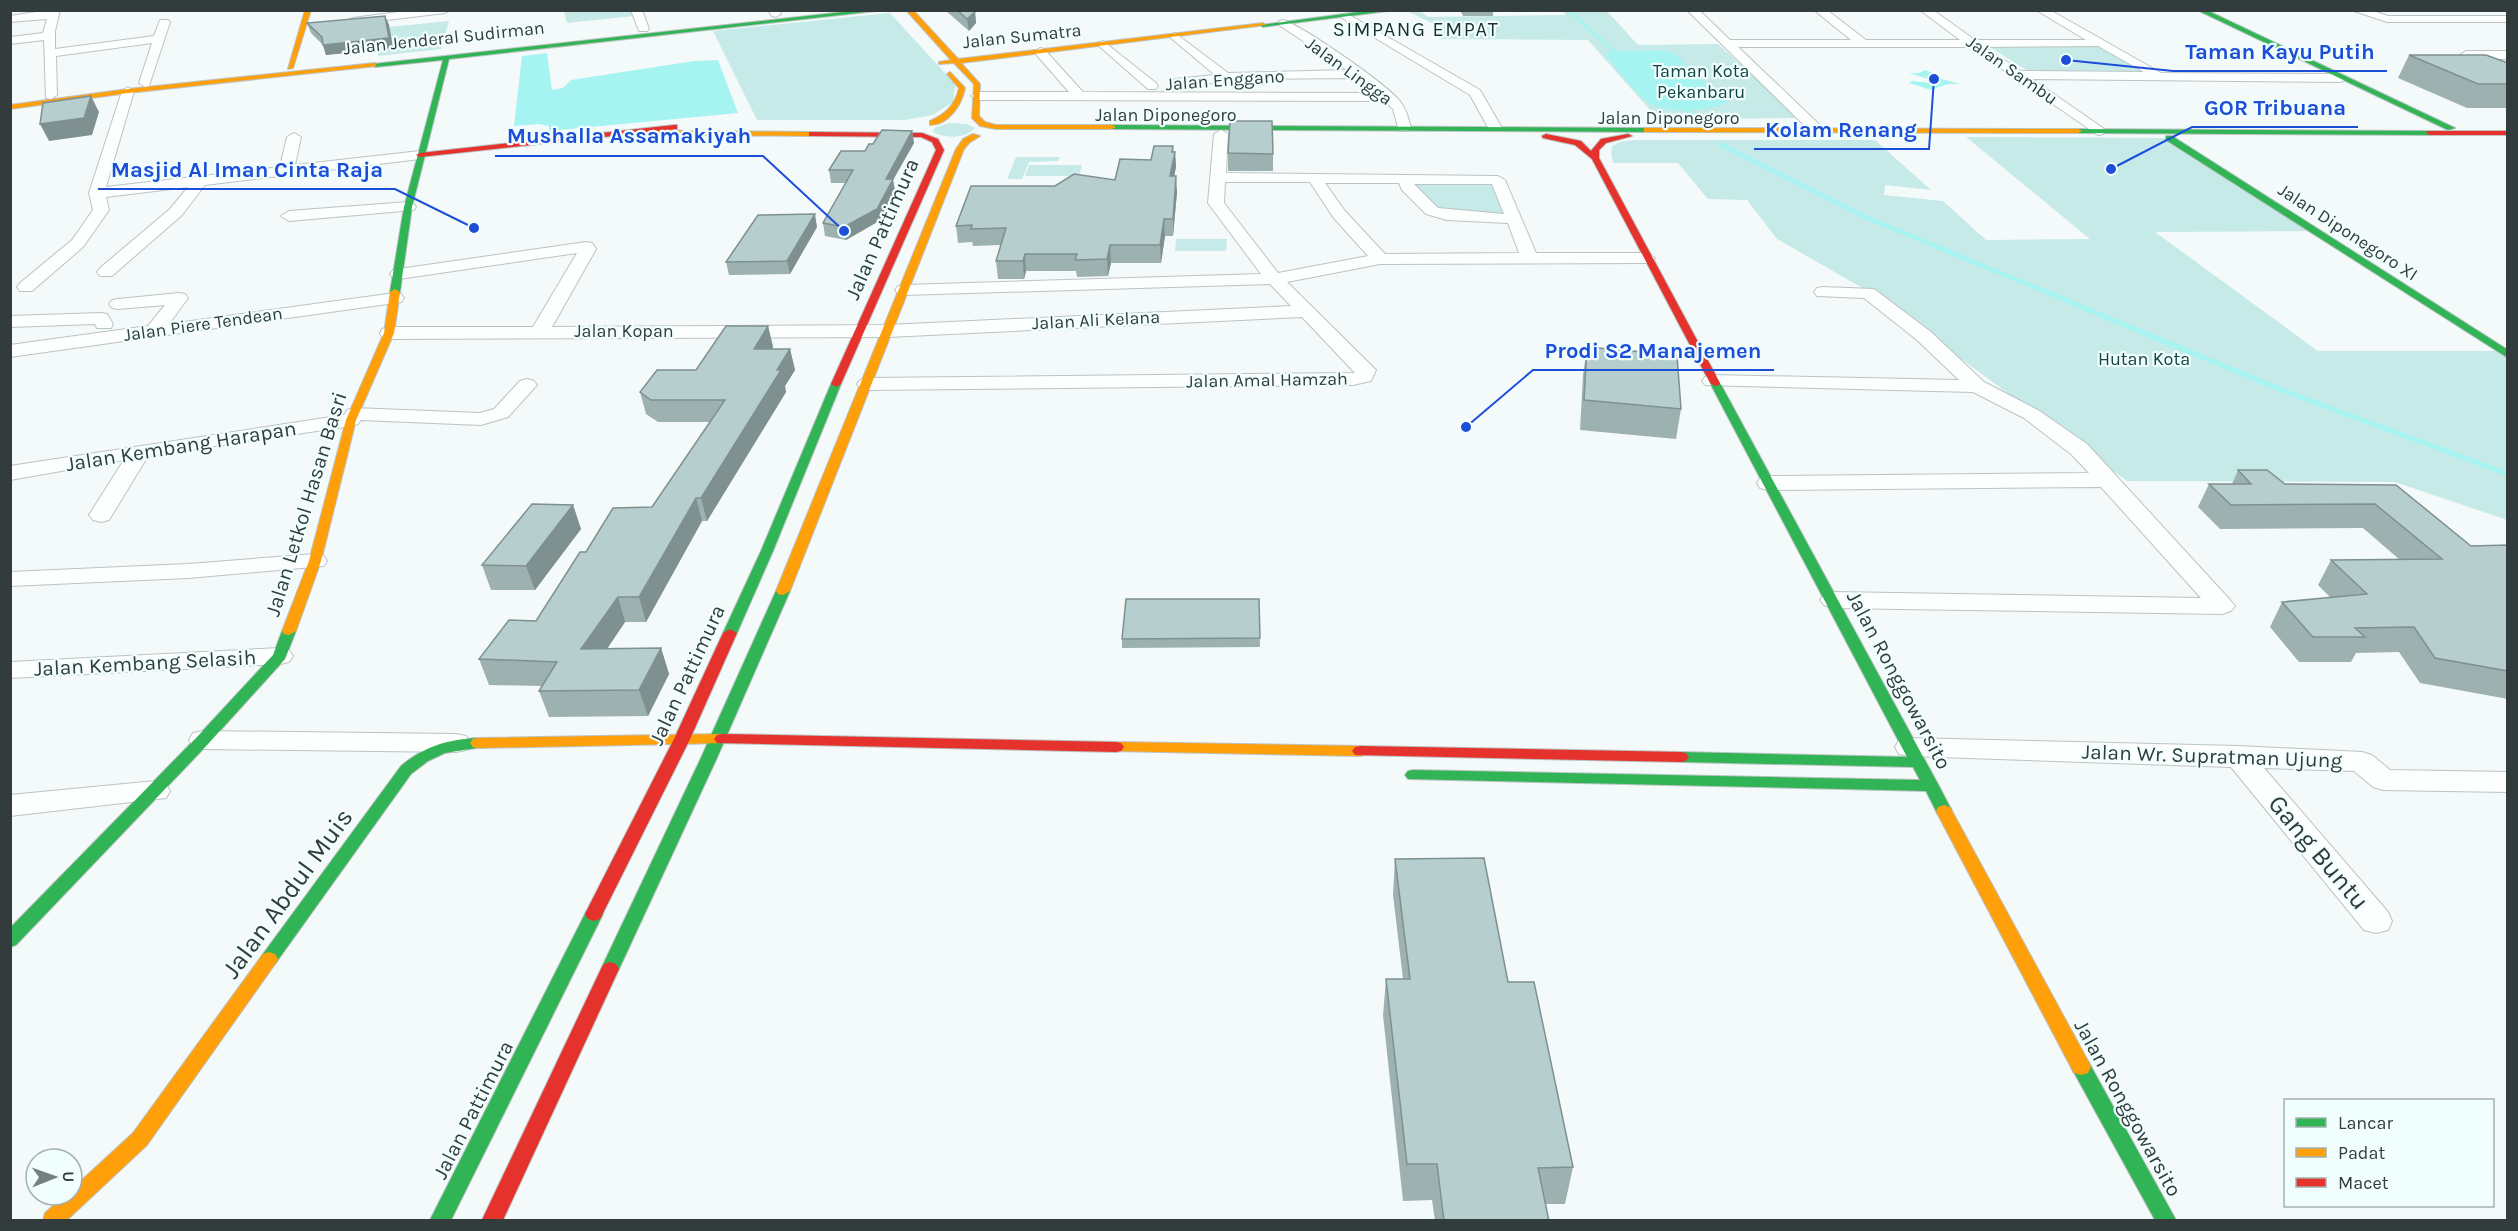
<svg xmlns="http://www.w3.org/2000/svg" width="2518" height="1231" viewBox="0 0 2518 1231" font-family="Karla,sans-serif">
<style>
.green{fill:#c5eae8}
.water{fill:#a6f4f1}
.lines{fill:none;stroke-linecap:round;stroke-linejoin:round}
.stream-far2{stroke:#a6f4f1;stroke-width:3}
.stream-far1{stroke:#a6f4f1;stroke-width:4.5}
.stream{stroke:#a6f4f1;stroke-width:5}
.street-casing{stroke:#bcc3c3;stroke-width:2}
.fast-casing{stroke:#bcc3c3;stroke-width:2}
.slow-casing{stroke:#bcc3c3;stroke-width:2}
.jam-casing{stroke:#bcc3c3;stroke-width:2}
.street{fill:#fdfefe;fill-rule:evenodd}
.fast{fill:#30b455;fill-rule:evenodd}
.slow{fill:#ff9f0a;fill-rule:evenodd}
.jam{fill:#e5322d;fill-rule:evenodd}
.wall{fill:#9db1b0}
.shaded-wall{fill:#7f9090}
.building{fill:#b6cecd;stroke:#7f9090;stroke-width:1.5}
.labels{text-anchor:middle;stroke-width:4.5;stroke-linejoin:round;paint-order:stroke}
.far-street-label{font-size:18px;fill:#333c3c;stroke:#f0fefd}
.far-park-label{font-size:18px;fill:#114442;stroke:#f0fefd}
.far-quarter-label{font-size:20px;letter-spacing:1.5px;fill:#1c2f2e;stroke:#f0fefd}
.street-label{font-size:21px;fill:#333c3c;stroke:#f0fefd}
.near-street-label{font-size:26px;fill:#333c3c;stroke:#f0fefd}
.leader{fill:none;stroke:#1d4ed8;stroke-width:2}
.callout-dot{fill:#1d4ed8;stroke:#f0fefd;stroke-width:2}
.callout-label{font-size:22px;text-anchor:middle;font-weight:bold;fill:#1d4ed8;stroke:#f0fefd;stroke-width:4.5;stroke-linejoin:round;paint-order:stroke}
</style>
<rect width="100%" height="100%" fill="#f4fafa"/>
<g class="green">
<path d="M564,11H634V16L567,23Z"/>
<path d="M1407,11H1420L1428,17L1566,15L1563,11H1607L1638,45L1718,44L1799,118L1658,119L1588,40L1440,39L1432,23Z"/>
<path d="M890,13L955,84L953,102L933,115L905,120H757L713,31Z"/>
<path d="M449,21L441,49L378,56V50L393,48L389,27Z"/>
<path d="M1988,46H2097L2147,73H2031Z"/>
<path d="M950,123L967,124L975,128C966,139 944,139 932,131L936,127Z"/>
<path d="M1966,137L2169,138L2313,231L2155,232L2318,351H2502L2507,354V520L2395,482L2127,481L1873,294L1777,239L1747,200L1708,199L1678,163H1613L1611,153L1612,146L1620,142L1633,140H1875L1931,190L1885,185L1884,195L1943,201L1986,240L2090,239Z"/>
<path d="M1016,157H1060L1058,161L1029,162L1022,179H1007Z"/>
<path d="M1029,165H1082L1079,176H1025Z"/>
<path d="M1491,178L1512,219L1432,211L1406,179Z"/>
<path d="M1176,239H1227L1226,251H1175Z"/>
</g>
<g class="water">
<path d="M1656,50L1674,53L1727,103C1710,110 1665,115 1649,103C1634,92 1618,69 1605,54L1614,51Z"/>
<path d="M547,53L552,90L563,88L571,80L694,61L718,60L738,113L549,131V126L539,124L514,126L522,56Z"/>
<path d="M1925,70L1936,74L1931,76L1960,84H1948L1931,90L1909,83L1912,81L1931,83V80L1909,73H1919Z"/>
</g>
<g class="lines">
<g class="stream-far2">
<path d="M1568,10L1614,51"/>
<path d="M1683,109L1704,119"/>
</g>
<path class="stream-far1" d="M1722,145L1865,217L2090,310"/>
<path class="stream" d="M2086,309L2292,394L2508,474"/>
<defs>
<g id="street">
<path d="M49,10H60L55,31V49L154,36L160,20H168L170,22L149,86L145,87L139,83L152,43L56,56L57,95L51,99L46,98L44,40L10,44V37L43,33L47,19L10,22V16Z"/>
<path d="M413,10H450L445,13L353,24L347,21L353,18Z"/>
<path d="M631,10H642L649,29L647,31H639Z"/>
<path d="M768,10H779L781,14L776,17L772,16Z"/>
<path d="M1687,10H1699L1730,40H1851L1814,10H1827L1866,40H1960L1920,10H1933L1975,40H2086L2036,10H2050L2161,73L2341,74L2347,78L2341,82L2032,79L2103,128L2105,131L2103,134L2098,135L1970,47H1738L1822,127L1824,130L1822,133H1812ZM2098,46L2144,72L2021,71L1985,47Z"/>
<path d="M2351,10H2370L2388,16H2508V22H2387Z"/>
<path d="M1346,13L1480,90L1502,128L1500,131H1490L1470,95L1342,18L1341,16Z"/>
<path d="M1283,20C1303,26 1383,82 1398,99C1406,108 1408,117 1411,128L1409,131H1399L1393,109L1385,101L977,100L971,96L977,92H1069L1034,52L1040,48L1044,49L1083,92L1377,93L1357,78L1245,79L1175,87L1169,83L1175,79L1215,75L1171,38L1169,36L1175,33L1228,73L1347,70L1279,25V21Z"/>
<path d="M1103,41L1156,83L1158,86L1156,89H1148L1099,46L1097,44Z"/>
<path d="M2466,51H2508V59H2485L2508,67V76L2462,58L2460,55Z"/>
<path d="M128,87L134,91L106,187L280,167L287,137L294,133L301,137L295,165L420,151L427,155L420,159L205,185L182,215L112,276H100L97,272L100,268L170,209L188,187L106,197L109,210L83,247L32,291H20L17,287L20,283L72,240L93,210L89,193L122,91Z"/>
<path d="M1221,130L1228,134L1226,173L1498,176L1505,180L1536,253H1647L1655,258L1647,263L1380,264L1287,282L1376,370L1371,381L1353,385L867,390L860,388L857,384L860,380L867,378L1355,373L1302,317L888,337L389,339L382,337L380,333L382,329L389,327H533L577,253L399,279L393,278L390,274L393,270L399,269L586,242L592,243L596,249L552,327L888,325L1291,306L1270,284L904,295L898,294L895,290L898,286L904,285L1261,274L1208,203L1214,134ZM1225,182H1310L1333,217L1368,256L1278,273L1224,203ZM1325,183H1399L1402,190L1426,214L1447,220L1508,223L1519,253L1385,254L1345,211ZM1414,184H1492L1504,214L1438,208Z"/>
<path d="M408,202L414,204L416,207L414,210L289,221L281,216L289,211Z"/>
<path d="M1823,287L1874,289L1931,332L1984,382L2038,410L2087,444L2231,601L2235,606L2231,611L2222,614L1833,608L1824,605L1820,600L1824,595L1833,592L2201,598L2101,487L1768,490L1760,488L1757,483L1760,478L1768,476L2089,473L2071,454L2024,418L1973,392L1705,385L1702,381L1705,377L1712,375L1959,380L1917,340L1864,298L1817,296L1814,292L1817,288Z"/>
<path d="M179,293L185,294L188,298L169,324L395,293L401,294L404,298L401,302L395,303L10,357V345L148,326L165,305L118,309L112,308L109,304L112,300L118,299Z"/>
<path d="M101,313L107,314L113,324L111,328H97L95,324L10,327V316Z"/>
<path d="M527,379L534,381L537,385L508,417L481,425L361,420L358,424L351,426L148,456L109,520L101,522L93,520L89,515L124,460L10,480V466L344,415L347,410L354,408L480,413L494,409L520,381Z"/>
<path d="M315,554L324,556L327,561L324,566L188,578L10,586V572L188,564Z"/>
<path d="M280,648L289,650L293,656L289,662L280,664L10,678V662Z"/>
<path d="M203,731L456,734L466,736L470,743L466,750L456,752L203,749L193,747L189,740L193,733Z"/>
<path d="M1909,738L2238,746L2362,752L2372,755L2390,770L2508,772V792L2383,790L2373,787L2354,771L2264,768L2388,912L2392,921L2388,930L2376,933L2364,930L2231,767L1909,756L1899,754L1895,747L1899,740Z"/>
<path d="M155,781L166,784L170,791L166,798L10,816V795Z"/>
</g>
<g id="fast">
<path d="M861,10H885L449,59L412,207L400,292L395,295L390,292L404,207L443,60L375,67L373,64Z"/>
<path d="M1374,10H1396L1263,27L1260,25Z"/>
<path d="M2197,10H2206L2455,128L2448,130Z"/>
<path d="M1112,125L1647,128L1651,130L1647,132L1109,129L1108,127Z"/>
<path d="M2078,129L2430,131L2434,133L2430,135L2075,133V129Z"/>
<path d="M2166,136H2172L2508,350V358L2166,140Z"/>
<path d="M1715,380L1720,383L1939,786L1952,811L1950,815H1938L1926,791L1408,779L1405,775L1408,771L1413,770L1920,780L1913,767L1681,762L1676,761L1673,757L1676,753L1681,752L1907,757L1710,383Z"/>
<path d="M836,381L841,384L773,551L737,633L735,636H725L723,633L761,551L831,384Z"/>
<path d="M783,587L790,591L716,760L619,969L616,974L610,976L604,974L601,969L700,760L776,591Z"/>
<path d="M289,627L296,631L285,659L208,744L16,945L10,947V928L198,736L273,655L282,631Z"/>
<path d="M478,738L483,739L486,743L483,747L445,753L428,761L411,774L275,964L269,966L263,964L260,959L263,954L401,766C423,747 448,739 478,738Z"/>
<path d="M594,907L600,909L603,914L451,1220H430L585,914L588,909Z"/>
<path d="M2081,1059L2088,1061L2176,1220H2155L2071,1067L2074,1061Z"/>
</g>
<g id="slow">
<path d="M305,10H311L293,68L288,69Z"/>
<path d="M906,10H913L958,59L1263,23L1266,25L961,63L980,84L979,116L985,122L996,125H1112L1116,127L1112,129H996L980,126L972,118L974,84L954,63L939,64V62L951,60Z"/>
<path d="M375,63L377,66L128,93L10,109V105L128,89Z"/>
<path d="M950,72L965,88C962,104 949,125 930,125V121C946,114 955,105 959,88L947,74Z"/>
<path d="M652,128L684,131L812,132L816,134L812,136L684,135L649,132L648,130Z"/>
<path d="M1647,128L2078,129L2082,131L2078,133L1644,132V128Z"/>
<path d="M973,134L980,136L969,143L964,149L790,591L783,595L778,594L776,591L956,149L963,139Z"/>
<path d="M395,289L400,292L394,333L356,420L321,561L296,631L289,635L284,634L282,631L309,561L346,420L384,333L390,292Z"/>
<path d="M722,734L727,735L730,739L727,743L478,748L473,747L470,743L473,739L478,738Z"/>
<path d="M1116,742L1360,746L1365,747L1368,751L1365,755L1360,756L1111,751L1108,747L1111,743Z"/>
<path d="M1944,805L1950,807L1952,811L2088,1061L2091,1067L2088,1073L2081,1075L2074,1073L1936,811L1938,807Z"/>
<path d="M269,952L275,954L278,959L275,964L147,1145L67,1220H43L45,1213L65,1195H72V1189L133,1133L263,954Z"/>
</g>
<g id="jam">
<path d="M674,125H677V129L420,157L416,155L420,153Z"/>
<path d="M2427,131H2508V135H2430L2426,133Z"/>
<path d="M812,132L922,133L938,139L944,150L841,384L836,387L831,384L936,150L932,142L921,137L809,136V132Z"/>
<path d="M1546,134L1581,141L1591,151L1601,139L1628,134L1632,136L1606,143L1599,150V158L1720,383L1719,385L1715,386L1710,383L1592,159L1575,145L1543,138L1542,136Z"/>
<path d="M730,629L737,633L690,739L600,919L594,921L588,919L585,914L674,739L723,633Z"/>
<path d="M722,734L1116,742L1121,743L1124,747L1121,751L1116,752L717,743L714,739L717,735Z"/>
<path d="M1360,746L1681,752L1686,753L1689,757L1686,761L1681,762L1355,755L1352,751L1355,747Z"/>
<path d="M610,962L616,964L619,969L503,1220H482L601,969L604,964Z"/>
</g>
</defs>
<use href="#street" class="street-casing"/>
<use href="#fast" class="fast-casing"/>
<use href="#slow" class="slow-casing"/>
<use href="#jam" class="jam-casing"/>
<use href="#street" class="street"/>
<use href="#fast" class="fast"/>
<use href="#slow" class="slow"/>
<use href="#jam" class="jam"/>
</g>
<g class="wall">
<path d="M945,10H974L975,12L976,23L969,31Z"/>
<path d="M1460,10H1493V16H1463Z"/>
<path d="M385,16L389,25L393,48L326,55L323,45L311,33L307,23Z"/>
<path d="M2409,55L2508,63V108H2467L2398,78Z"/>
<path d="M912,131L914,143L893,180L895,191L879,221L846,240L825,236L823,223L846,183H831L829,170L865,151Z"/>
<path d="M1173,146V152H1175L1176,167L1174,176L1177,192L1173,236H1165L1161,263H1111L1108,276L1077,277L1076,271H1026L1024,279H998L996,261L1001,245L973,246L972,242L958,243L956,226L1055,186L1115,180Z"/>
<path d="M1228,153L1273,154V171H1228Z"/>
<path d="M817,227L790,274L729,275L726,262Z"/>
<path d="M768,326L773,347L772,349H790L795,370L785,386L786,392L707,521H702L646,622H625L607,649L661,648L669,674L648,716L549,717L539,691L542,686L489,685L479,659L536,621L586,552L652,507L710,422H658L646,414L640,392L696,370Z"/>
<path d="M1587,347L1681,409L1676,439L1580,430L1583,375Z"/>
<path d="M2238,470L2285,484L2396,485L2471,546L2508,545V699L2420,683L2399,652L2356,653L2351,662H2299L2270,627L2282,602L2331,598L2318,585L2331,560H2400L2363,528L2220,529L2198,507L2209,484H2232Z"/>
<path d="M573,505L581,529L535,590H491L482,565Z"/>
<path d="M1259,599L1260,647L1122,648V639Z"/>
<path d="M1395,859L1508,982L1573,1167L1565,1204H1545L1549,1221H1435L1432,1200L1403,1201L1383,1015L1386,979H1403L1393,895Z"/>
</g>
<g class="shaded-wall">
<path d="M975,12L976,23L969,31L967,19Z"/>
<path d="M385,16L389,25L393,48L326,55L323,45Z"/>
<path d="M91,96L99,112L92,135L49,141L40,124Z"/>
<path d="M912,131L914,143L893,180L895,191L879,221L846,240L844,227Z"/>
<path d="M1173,146L1174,159L1175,152L1176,167L1171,192L1170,176Z"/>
<path d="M1176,176L1177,192L1173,236V219Z"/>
<path d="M815,214L817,227L790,274L787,261Z"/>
<path d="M1164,219L1165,236L1161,263L1160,245Z"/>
<path d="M1110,245L1111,263L1108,276L1107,259Z"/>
<path d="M1025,254L1026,271L1024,279L1023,261Z"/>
<path d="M768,326L773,347L758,370L754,349Z"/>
<path d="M790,349L795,370L785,386L786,392L707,521L701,498Z"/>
<path d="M696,498L702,521L646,622L639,597Z"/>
<path d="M573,505L581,529L535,590L526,566Z"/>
<path d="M618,597L625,622L590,674L581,649Z"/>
<path d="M661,648L669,674L648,716L639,690Z"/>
</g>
<g class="building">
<path d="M957,10H974L975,12L967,19Z"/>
<path d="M385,16L389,38L323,45L322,37L307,23Z"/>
<path d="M2409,55H2486L2508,63V84H2478Z"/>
<path d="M91,96L84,118L40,124L43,103Z"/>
<path d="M1230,121H1272L1273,154L1228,153Z"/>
<path d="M882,130L912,131L886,179H893L877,209L844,227L823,223L853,170H829L841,151H865L869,144H873Z"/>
<path d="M1154,146H1173L1172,152H1175L1170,176H1176L1173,219H1164L1160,245H1110L1107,259L1075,260L1077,254H1025L1023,261H996L1006,228L971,229L972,225L956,226L971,186H1055L1074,174L1115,180L1120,159L1151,160Z"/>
<path d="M815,214L787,261L726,262L758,215Z"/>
<path d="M726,326H768L754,349H790L777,370H781L701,498H696L639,597H618L581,649L661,648L639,690L539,691L557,662L479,659L509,620L536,621L580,552H586L613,508L652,507L725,400H651L640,392L657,370H696Z"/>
<path d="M1587,347L1677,355L1681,409L1584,400Z"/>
<path d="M2238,470H2267L2285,484L2396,485L2471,546L2508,545V671L2435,658L2414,627L2355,628L2365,637H2313L2282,602L2367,594L2331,560L2442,559L2375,504L2231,505L2209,484H2251Z"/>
<path d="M532,504L573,505L526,566L482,565Z"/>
<path d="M1126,599H1259L1260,638L1122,639Z"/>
<path d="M1484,858L1508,982H1534L1573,1167L1538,1168L1549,1221H1444L1437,1164H1407L1386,979H1410L1395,859Z"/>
</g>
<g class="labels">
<g class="far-street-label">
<text transform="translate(1022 36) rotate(-6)" y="6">Jalan Sumatra</text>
<text transform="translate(444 38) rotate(-6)" y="6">Jalan Jenderal Sudirman</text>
<text transform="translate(2012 70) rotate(35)" y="6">Jalan Sambu</text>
<text transform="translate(1349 71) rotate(36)" y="6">Jalan Lingga</text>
<text transform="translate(1225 80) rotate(-4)" y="6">Jalan Enggano</text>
<text x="1166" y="121">Jalan Diponegoro</text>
<text x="1669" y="124">Jalan Diponegoro</text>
<text transform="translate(2348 232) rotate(33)" y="6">Jalan Diponegoro XI</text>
<text transform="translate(1096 320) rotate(-3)" y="6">Jalan Ali Kelana</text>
<text transform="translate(203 324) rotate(-8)" y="6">Jalan Piere Tendean</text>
<text x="624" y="337">Jalan Kopan</text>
<text transform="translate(1267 380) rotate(-1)" y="6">Jalan Amal Hamzah</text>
</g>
<g class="far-park-label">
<text x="1701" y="77">Taman Kota<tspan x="1701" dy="21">Pekanbaru</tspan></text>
<text x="2144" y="365">Hutan Kota</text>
</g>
<g class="far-quarter-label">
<text x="1416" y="36">SIMPANG EMPAT</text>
</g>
<g class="street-label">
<text transform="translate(882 229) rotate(-66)" y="7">Jalan Pattimura</text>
<text transform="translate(181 446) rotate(-9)" y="7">Jalan Kembang Harapan</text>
<text transform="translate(306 504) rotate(-73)" y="7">Jalan Letkol Hasan Basri</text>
<text transform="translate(145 663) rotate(-3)" y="7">Jalan Kembang Selasih</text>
<text transform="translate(687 675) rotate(-65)" y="7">Jalan Pattimura</text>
<text transform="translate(1899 680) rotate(62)" y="7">Jalan Ronggowarsito</text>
<text transform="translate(2212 756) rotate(2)" y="7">Jalan Wr. Supratman Ujung</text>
<text transform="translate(2128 1108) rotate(61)" y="7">Jalan Ronggowarsito</text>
<text transform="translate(473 1110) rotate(-63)" y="7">Jalan Pattimura</text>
</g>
<g class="near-street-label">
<text transform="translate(2319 852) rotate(50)" y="9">Gang Buntu</text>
<text transform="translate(287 893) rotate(-54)" y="9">Jalan Abdul Muis</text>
</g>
</g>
<path class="leader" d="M2066 60L2173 71H2387M2111 169L2192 127H2358M1934 79L1929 149H1754M844 231L763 156H495M474 228L395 189H98M1466 427L1533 370H1774"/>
<g class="callout-dot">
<circle cx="2066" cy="60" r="6"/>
<circle cx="2111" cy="169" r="6"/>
<circle cx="1934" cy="79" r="6"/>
<circle cx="844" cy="231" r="6"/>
<circle cx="474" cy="228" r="6"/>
<circle cx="1466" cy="427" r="6"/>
</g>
<g class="callout-label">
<text x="2280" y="59">Taman Kayu Putih</text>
<text x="2275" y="115">GOR Tribuana</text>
<text x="1841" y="137">Kolam Renang</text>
<text x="629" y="143">Mushalla Assamakiyah</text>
<text x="247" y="177">Masjid Al Iman Cinta Raja</text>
<text x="1653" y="358">Prodi S2 Manajemen</text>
</g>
<rect width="2518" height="1231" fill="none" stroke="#333c3c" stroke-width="24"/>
<rect x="2284" y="1099" width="210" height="108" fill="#f0fefd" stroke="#a4b0b0" stroke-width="1.5"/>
<rect x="2296" y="1118" width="30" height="9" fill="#30b455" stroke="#a4b0b0" stroke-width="1.5"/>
<text x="2338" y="1129" font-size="18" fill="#333c3c">Lancar</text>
<rect x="2296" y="1148" width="30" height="9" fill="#ff9f0a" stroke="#a4b0b0" stroke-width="1.5"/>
<text x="2338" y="1159" font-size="18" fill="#333c3c">Padat</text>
<rect x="2296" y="1178" width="30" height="9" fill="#e5322d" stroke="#a4b0b0" stroke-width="1.5"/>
<text x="2338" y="1189" font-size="18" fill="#333c3c">Macet</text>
<g transform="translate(54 1177) rotate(89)"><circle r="28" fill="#f0fefd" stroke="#a4b0b0" stroke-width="1.5"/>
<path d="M0-4.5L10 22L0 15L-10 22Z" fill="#777e7e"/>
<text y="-9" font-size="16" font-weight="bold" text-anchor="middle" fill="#333c3c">U</text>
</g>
</svg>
